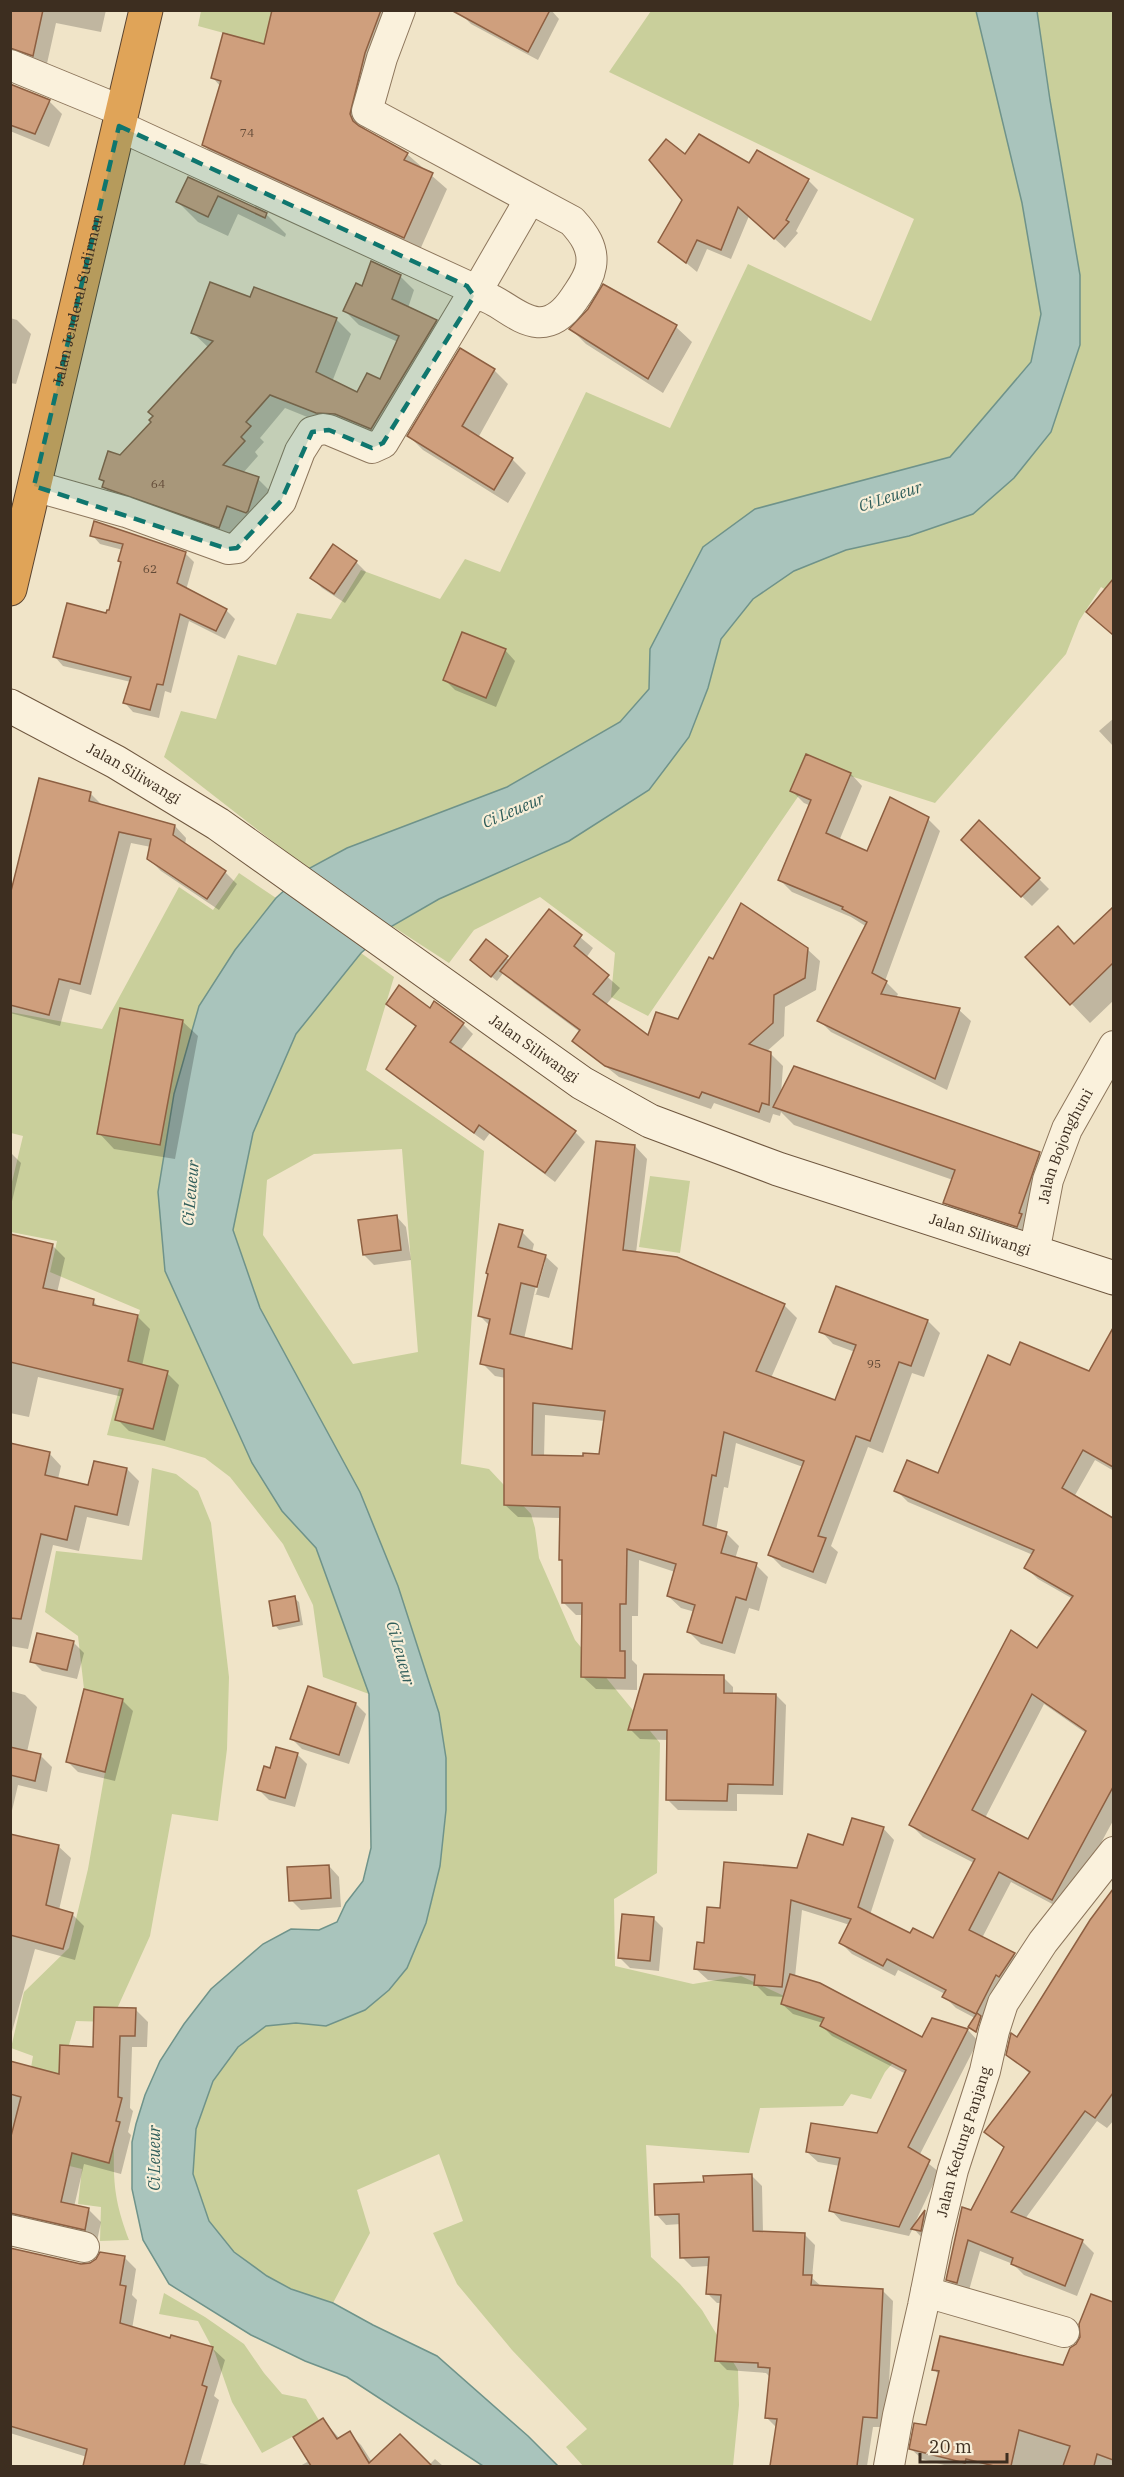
<svg xmlns="http://www.w3.org/2000/svg" width="1124" height="2477" viewBox="0 0 1124 2477" font-family="'IBM Plex Serif',serif">
<style>
.green{fill:#c9cf9b;fill-rule:evenodd}
.water{fill:#a9c4bc;stroke:#6f938a;stroke-width:1.5}
.shadow{fill:#0003;fill-rule:evenodd}
.building{fill:#cf9f7d;stroke:#8d5f41;stroke-width:1.5;fill-rule:evenodd}
.lines{fill:none;stroke-linecap:round;stroke-linejoin:round}
.street-casing{stroke:#8d765c;stroke-width:32}
.secondary-casing{stroke:#6f573f;stroke-width:35}
.highway-casing{stroke:#5b4430;stroke-width:35}
.street{stroke:#faf1dc;stroke-width:30}
.secondary{stroke:#faf1dc;stroke-width:33}
.highway{stroke:#e0a458;stroke-width:33}
.marked{fill:#0f766e;fill-opacity:0.2;stroke:#0f766e;stroke-width:4.5;stroke-dasharray:12 8;stroke-linejoin:round}
.labels{text-anchor:middle;stroke-width:4.5;stroke-linejoin:round;paint-order:stroke}
.number-label{font-size:12px;fill:#624a37}
.street-label{font-size:15px;fill:#3d2e20;stroke:#f7eed8}
.water-label{font-size:16px;font-style:italic;fill:#2f5d5a;stroke:#f7eed8}
</style>
<rect width="100%" height="100%" fill="#f0e4c8"/>
<g class="green">
<path d="M201,11H272L264,44L198,26Z"/>
<path d="M651,11H976L1023,203L1041,314L1031,362L950,457L755,509L650,649L649,689L620,722L507,787L347,848L308,869L164,757L181,711L216,719L238,655L276,665L297,613L331,619L361,570L440,599L465,559L500,572L586,392L670,428L748,264L871,321L914,219L609,72Z"/>
<path d="M1037,11H1113V594L1101,587L1079,621L1066,654L935,803L819,766L648,1016L611,997L615,953L540,897L474,930L449,963L392,926L439,899L689,737L708,688L721,639L753,599L794,571L846,550L909,536L973,514L1014,478L1051,432L1080,345V275L1050,100Z"/>
<path d="M239,873L276,898L235,950L199,1006L174,1094L158,1192L165,1271L252,1463L282,1511L316,1548L369,1694L323,1677L313,1605L283,1544L230,1477L205,1458L164,1446L107,1435L140,1310L50,1272L57,1241L11,1232V1186L23,1136L11,1133L10,1012L102,1029L179,887L213,910Z"/>
<path d="M361,953L394,977L366,1070L484,1151L461,1464L489,1469L531,1514L535,1528L539,1558L575,1640L660,1743L657,1873L614,1899L615,1966L693,1984L741,1976L903,2051L885,2072L871,2099L851,2094L843,2106L760,2108L749,2153L646,2145L651,2257L680,2284L702,2310L738,2370L739,2405L733,2466H583L566,2447L587,2429L512,2350L457,2284L433,2233L463,2221L439,2154L357,2190L370,2233L333,2303L291,2289L267,2276L234,2252L209,2221L193,2174L196,2129L213,2081L238,2047L266,2026L296,2023L326,2026L365,2010L407,1968L426,1923L440,1866L446,1810V1758L439,1713L398,1586L360,1492L260,1308L233,1230L253,1133L296,1034ZM402,1149L418,1352L353,1364L263,1235L267,1180L314,1154Z"/>
<path d="M650,1176L690,1181L680,1253L639,1247Z"/>
<path d="M152,1468L176,1474L198,1491L211,1523L229,1677L227,1749L218,1821L172,1814L150,1936L111,2022L76,2021L64,2062L88,2147L114,2150C113,2186 116,2206 129,2240L100,2241L101,2207L78,2204L82,2169L57,2163L29,2079L33,2056L11,2048L24,1992L69,1948L88,1869L105,1772L123,1700L84,1689L78,1636L45,1612L56,1551L142,1560Z"/>
<path d="M164,2293L205,2317L244,2344L264,2373L282,2394L306,2399L320,2422L262,2453L232,2402L215,2353L198,2321L159,2314Z"/>
</g>
<path class="water" d="M976,11H1037L1050,100L1080,275V345L1051,432L1014,478L973,514L909,536L846,550L794,571L753,599L721,639L708,688L689,737L649,790L569,841L439,899L392,926L361,953L296,1034L253,1133L233,1230L260,1308L360,1492L398,1586L439,1713L446,1758V1810L440,1866L426,1923L407,1968L389,1990L365,2010L326,2026L296,2023L266,2026L238,2047L213,2081L196,2129L193,2174L209,2221L234,2252L267,2276L291,2289L333,2303L373,2325L437,2356L528,2436L558,2466H483L347,2377L305,2361L251,2335L169,2284L143,2240L132,2189V2142L136,2124L145,2095L160,2061L184,2024L211,1989L263,1944L291,1929L319,1930L337,1922L346,1903L363,1881L371,1848L369,1694L316,1548L282,1511L252,1463L165,1271L158,1192L174,1094L199,1006L235,950L276,898L308,869L347,848L507,787L620,722L649,689L650,649L703,547L755,509L950,457L1031,362L1041,314L1022,203Z"/>
<g class="shadow">
<path d="M10,10H106L101,32L56,23L46,68L10,67Z"/>
<path d="M274,10H388L364,131L407,154L447,189L419,252L218,160L204,145L221,87L213,78L265,46Z"/>
<path d="M464,10H551L559,19L538,60L471,24L462,15Z"/>
<path d="M10,85L49,101L62,114L49,147L10,131Z"/>
<path d="M750,165L808,180L818,190L796,231L798,233L785,248L749,216L731,259L707,249L697,272L660,241L684,200Z"/>
<path d="M188,179L266,214L286,234L285,237L238,214L228,236L198,222L178,202Z"/>
<path d="M400,276L414,290L408,308L436,321L450,335L386,442L332,427L285,408L260,438L264,442L255,452L258,456L243,473L258,479L272,493L261,527L241,520L234,541L118,501L104,487L105,483L101,479L153,422L209,348L193,333L251,299L336,319L351,334L332,382L358,394L381,382L398,342L359,325L345,311L363,288Z"/>
<path d="M604,286L676,327L692,342L663,393L586,344L571,329L590,310Z"/>
<path d="M10,318L17,320L31,334L16,384L10,383Z"/>
<path d="M494,370L508,384L478,438L512,459L526,473L508,503L423,450L409,436Z"/>
<path d="M92,535L185,553L194,562L186,590L226,610L235,619L225,639L189,621L171,693L165,691L159,718L133,712L125,703L131,682L63,666L55,657L110,612L122,564L119,561L123,550L100,544Z"/>
<path d="M356,562L366,572L345,603L322,588L312,578Z"/>
<path d="M1102,595L1114,605V636L1088,612Z"/>
<path d="M505,650L515,661L496,707L455,690L444,679Z"/>
<path d="M1114,718V747L1099,731Z"/>
<path d="M807,756L851,774L862,786L839,841L868,853L928,819L940,831L885,981L898,994L896,998L959,1010L971,1021L947,1090L831,1032L819,1020L867,927L851,917L792,892L780,880L811,806L804,803L792,791Z"/>
<path d="M91,794L102,805L175,826L186,838L185,845L225,872L237,884L219,910L161,871L149,859L151,847L131,843L91,995L70,989L60,1026L10,1013V900Z"/>
<path d="M973,850L1039,879L1049,889L1032,906Z"/>
<path d="M1114,909V1000L1090,1023L1027,957L1075,946Z"/>
<path d="M549,911L593,948L586,958L620,988L605,1006L648,1037L679,1021L714,961L807,949L820,961L816,990L785,1007L784,1036L766,1052L770,1053L783,1066L781,1094L1039,1153L1058,1172L1039,1234L963,1221L945,1202L953,1180L794,1125L781,1112L780,1116L773,1114L770,1123L714,1103L711,1109L619,1077L574,1041L580,1032L514,983L504,972L497,981L476,964L486,941L510,961Z"/>
<path d="M388,1004L430,1010L463,1024L473,1034L460,1051L575,1132L585,1142L555,1182L490,1133L484,1141L397,1078L388,1068L417,1028Z"/>
<path d="M182,1021L198,1036L175,1159L114,1149L99,1133Z"/>
<path d="M635,1146L647,1159L636,1253L784,1305L797,1318L771,1378L836,1402L855,1352L833,1344L821,1331L928,1321L940,1333L924,1377L912,1373L883,1453L868,1447L831,1546L838,1552L826,1584L782,1567L770,1555L803,1467L736,1443L728,1488L724,1487L716,1531L726,1533L739,1546L735,1559L756,1565L768,1577L759,1611L749,1608L735,1654L701,1644L689,1632L695,1612L681,1608L668,1596L675,1572L639,1560L638,1616H632V1660L637,1665V1690L596,1689L583,1677L584,1615H576L563,1602L561,1518L518,1517L505,1505L506,1378L495,1376L482,1363L490,1326L480,1316L522,1232L534,1244L532,1252L545,1256L558,1268L549,1298L534,1294L524,1339L573,1350ZM542,1262H545L536,1294H534ZM545,1415L605,1421L600,1455L585,1458L544,1457Z"/>
<path d="M10,1152L21,1163L10,1210Z"/>
<path d="M396,1216L406,1227L411,1260L374,1265L364,1255Z"/>
<path d="M10,1236L52,1245L65,1258L57,1293L93,1301L100,1308L137,1316L150,1329L142,1366L167,1373L179,1385L165,1441L129,1431L117,1419L123,1397L38,1377L29,1417L10,1413Z"/>
<path d="M1099,1356L1114,1364V1471L1095,1460L1074,1497L1114,1520V1819L1066,1907H1058L1011,1882L982,1938L1014,1955L1025,1966L988,2025L956,2008L944,1996L945,1994L898,1970L895,1976L852,1954L841,1943L850,1925L802,1910L795,1977L923,2039L932,2020L968,2030L978,2041L919,2156L939,2172L914,2225L926,2213L935,2222L923,2239L913,2228L909,2236L841,2221L831,2210L840,2166L818,2162L807,2152L878,2135L906,2074L832,2036L822,2026L823,2023L793,2014L782,2004L784,1997L767,1996L756,1985L708,1980L696,1969L721,1910L883,1828L894,1840L870,1915L910,1935L934,1940L974,1863L923,1837L911,1825L1073,1599L1038,1579L1026,1568L1033,1555L908,1502L896,1490L939,1475L1011,1367L1089,1373ZM1044,1704L1087,1734L1029,1841L985,1818Z"/>
<path d="M10,1445L49,1453L61,1466L58,1479L89,1487L127,1469L139,1481L129,1526L87,1517L79,1551L53,1545L28,1649L10,1646Z"/>
<path d="M294,1598L299,1602L303,1625L279,1630L275,1625Z"/>
<path d="M73,1642L84,1653L77,1679L42,1671L32,1661Z"/>
<path d="M723,1677L733,1687V1694L776,1695L786,1705L783,1795L737,1794V1811L678,1810L668,1800V1740L640,1739L630,1729Z"/>
<path d="M10,1691L25,1695L37,1707L27,1752L40,1755L52,1767L47,1792L18,1785L10,1819Z"/>
<path d="M85,1691L123,1701L133,1711L115,1781L78,1772L68,1762Z"/>
<path d="M356,1704L366,1714L349,1764L302,1749L292,1739Z"/>
<path d="M297,1754L307,1764L295,1807L269,1800L259,1790L271,1770Z"/>
<path d="M10,1836L58,1846L71,1858L59,1910L72,1914L84,1926L75,1960L35,1949L10,2039Z"/>
<path d="M329,1866L339,1877L341,1907L301,1910L291,1900Z"/>
<path d="M1114,1888V2120L1107,2128L1097,2121L1025,2219L1083,2242L1094,2253L1077,2296L1024,2275L1013,2264L980,2251L968,2294L959,2291L947,2279L972,2211L1005,2149L986,2132L1030,2074L1008,2054Z"/>
<path d="M653,1918L663,1928L659,1971L630,1968L620,1958Z"/>
<path d="M136,2010L148,2022L147,2047H132L130,2108L133,2111L128,2132L131,2135L121,2174L84,2164L74,2207L89,2210L101,2222L97,2241L10,2230V2062L60,2076L94,2048Z"/>
<path d="M752,2176L762,2186L763,2233L805,2235L815,2245L812,2278L822,2287L883,2291L893,2301L887,2427H873L867,2466H771L777,2428L767,2418L770,2377L766,2373L727,2370L717,2360L722,2303H717L707,2293L709,2266L692,2267L682,2257L681,2224L666,2225L657,2215L705,2183Z"/>
<path d="M10,2249L80,2265L124,2257L136,2269L132,2295L137,2300L132,2329L212,2348L225,2360L214,2396L219,2400L200,2463L214,2466H85L87,2457L10,2433Z"/>
<path d="M1092,2295L1114,2304V2466H948L922,2459L911,2449L927,2427L939,2375L934,2369L1064,2367L1082,2338Z"/>
<path d="M323,2420L340,2439L349,2433L361,2445L372,2462L429,2465L435,2459L443,2466H300L309,2461Z"/>
</g>
<g class="building">
<path d="M10,10H43L33,56L10,48Z"/>
<path d="M272,10H381L365,53L350,114L353,121L359,126L408,153L404,160L433,173L404,238L202,145L221,81L211,78L223,33L264,44Z"/>
<path d="M451,10H550L528,52Z"/>
<path d="M10,84L50,100L35,134L10,125Z"/>
<path d="M699,134L749,163L757,150L809,179L786,220L789,222L774,239L738,207L721,250L697,240L686,263L658,242L682,200L649,160L666,139L685,154Z"/>
<path d="M188,177L267,213L265,218L218,196L208,217L176,202Z"/>
<path d="M371,261L401,275L392,299L437,320L371,429L335,414L316,413L270,395L246,422L251,426L241,437L245,441L223,465L259,477L248,511L246,513L227,506L219,528L102,487L104,481L99,479L108,451L120,455L151,422L149,420L153,416L148,412L213,341L191,333L210,282L250,297L254,287L337,318L316,372L357,392L367,373L380,379L399,336L343,311L356,283L362,286Z"/>
<path d="M603,284L677,325L648,379L569,329L588,309Z"/>
<path d="M460,348L495,369L462,426L513,458L494,490L407,436Z"/>
<path d="M94,521L186,552L177,583L227,609L216,631L180,614L163,685L157,684L150,710L123,703L131,677L53,657L67,603L106,613L107,610H109L121,562L118,561L123,544L90,536Z"/>
<path d="M333,544L357,561L334,594L310,578Z"/>
<path d="M1113,579V635L1086,612Z"/>
<path d="M462,632L506,649L486,698L443,680Z"/>
<path d="M806,754L851,773L826,833L867,851L890,797L929,817L872,973L887,981L881,994L960,1008L935,1079L817,1021L867,922L842,909L843,907L778,880L811,800L790,791Z"/>
<path d="M39,778L91,792L89,801L175,825L173,835L226,871L207,899L147,859L151,839L119,832L80,984L59,979L49,1015L10,1005V895Z"/>
<path d="M979,820L1040,878L1021,897L961,840Z"/>
<path d="M741,903L808,948L805,978L774,995L773,1023L749,1044L771,1052L769,1105L762,1103L759,1112L702,1092L699,1098L605,1066L572,1041L580,1030L500,971L549,909L582,935L574,946L609,975L593,994L648,1035L656,1012L678,1019L709,957L713,959Z"/>
<path d="M1113,907V963L1070,1005L1025,957L1058,926L1074,944Z"/>
<path d="M486,939L508,956L491,977L470,960Z"/>
<path d="M399,985L430,1008L434,1001L464,1023L450,1042L576,1131L545,1173L479,1125L474,1133L386,1069L416,1026L386,1004Z"/>
<path d="M120,1008L183,1020L160,1145L97,1134Z"/>
<path d="M794,1066L1040,1152L1019,1213L1022,1214L1017,1227L943,1203L955,1170L773,1107Z"/>
<path d="M596,1141L635,1145L623,1250L677,1257L785,1304L756,1371L835,1400L856,1345L819,1332L836,1286L928,1320L911,1366L899,1362L870,1441L856,1436L818,1536L826,1538L813,1572L768,1555L804,1461L724,1432L716,1476L712,1475L703,1525L727,1532L721,1553L757,1563L746,1600L736,1597L722,1643L687,1632L695,1605L667,1596L676,1564L627,1549L626,1604H620V1651H625V1678L581,1677L582,1603H562V1560H559L560,1507L504,1505V1369L480,1364L490,1319L478,1316L488,1274L486,1273L499,1224L523,1230L518,1247L546,1255L537,1287L521,1283L510,1334L572,1349ZM533,1403L605,1411L599,1454L583,1453V1456L532,1455Z"/>
<path d="M397,1215L401,1250L363,1255L358,1220Z"/>
<path d="M10,1234L53,1244L43,1288L94,1299L93,1305L138,1315L128,1361L168,1371L153,1429L115,1420L123,1389L10,1362Z"/>
<path d="M1113,1328V1467L1083,1450L1062,1488L1113,1518V1787L1052,1900L999,1872L969,1930L1015,1953L999,1977L996,1975L976,2014L942,1997L946,1990L887,1959L883,1966L839,1943L851,1919L791,1900L782,1987L754,1985L755,1975L694,1969L697,1942L704,1943L707,1907L720,1908L724,1862L797,1868L808,1834L843,1845L852,1818L884,1827L858,1907L910,1933L913,1928L933,1938L975,1859L909,1825L1011,1630L1037,1648L1073,1596L1024,1568L1034,1550L894,1491L907,1460L938,1473L988,1355L1010,1365L1020,1342L1089,1371ZM1032,1694L1086,1731L1028,1839L972,1810Z"/>
<path d="M10,1443L50,1452L45,1475L88,1485L94,1461L127,1468L117,1515L75,1506L67,1540L41,1534L21,1619L10,1618Z"/>
<path d="M295,1596L299,1621L273,1626L269,1601Z"/>
<path d="M37,1633L74,1641L67,1670L30,1662Z"/>
<path d="M644,1674L724,1675V1693L776,1694L773,1785L728,1784L727,1801L666,1800L667,1730H628Z"/>
<path d="M308,1686L356,1703L339,1755L290,1739Z"/>
<path d="M84,1689L123,1699L105,1772L66,1762Z"/>
<path d="M10,1747L41,1754L35,1781L10,1775Z"/>
<path d="M276,1747L298,1753L285,1798L257,1790L264,1766L270,1768Z"/>
<path d="M10,1834L59,1845L46,1905L73,1913L63,1949L10,1935Z"/>
<path d="M329,1865L331,1898L289,1901L287,1867Z"/>
<path d="M1113,1889V2093L1095,2118L1085,2111L1011,2212L1083,2240L1065,2286L1011,2264L1013,2258L968,2240L957,2283L946,2280L962,2207L971,2210L1004,2147L984,2132L1030,2072L1006,2055L1011,2033L1017,2037L1090,1920Z"/>
<path d="M622,1914L654,1917L650,1961L618,1958Z"/>
<path d="M790,1974L820,1983L922,2037L932,2018L968,2029L908,2147L930,2160L899,2227L829,2211L840,2158L806,2152L811,2123L877,2133L906,2070L820,2026L824,2018L781,2004Z"/>
<path d="M94,2007L136,2008L135,2036H120L118,2097L122,2098L116,2121L120,2122L109,2163L72,2153L61,2202L89,2208L85,2230L10,2213V2140L21,2097L10,2094V2061L59,2074L60,2045L93,2047Z"/>
<path d="M977,2013L981,2016L976,2032L968,2027Z"/>
<path d="M752,2174L753,2231L805,2233L803,2275H812L811,2285L883,2289L877,2418L863,2417L857,2466H770L777,2419L765,2418L770,2368L758,2367V2363L715,2361L721,2295L706,2294L709,2257L680,2258L679,2214L655,2215L654,2184L704,2182L703,2176Z"/>
<path d="M925,2210L921,2231L911,2229Z"/>
<path d="M10,2248L81,2264L90,2263L96,2259L100,2252L125,2256L120,2285L126,2286L120,2323L170,2338L171,2335L213,2347L202,2385L207,2387L184,2466H83L87,2449L10,2426Z"/>
<path d="M1091,2294L1113,2302V2460L1097,2454L1094,2466H1063L1070,2446L1019,2430L1011,2466H994L966,2459L965,2463L909,2449L914,2423L926,2425L939,2371L932,2370L940,2336L1063,2365L1070,2348L1076,2344L1080,2337L1079,2324Z"/>
<path d="M323,2418L337,2439L350,2431L369,2463L400,2434L432,2466H311L293,2437Z"/>
</g>
<g class="lines">
<defs>
<g id="street">
<path d="M10,65L122,111"/>
<path d="M119,126L467,286L474,296L530,199"/>
<path d="M34,486L126,512L228,549L237,548L281,501L300,451L312,432L323,429L329,430L372,448L383,443L470,298C498,282 533,359 574,299C581,288 589,279 591,266C594,248 584,234 572,221L367,111L382,58L400,10"/>
<path id="s1" d="M1034,1253L1048,1180L1067,1129L1114,1046"/>
<path d="M10,2230L84,2247"/>
<path d="M926,2292L1064,2332"/>
<path id="s2" d="M889,2466L898,2415L923,2306L937,2236L953,2170L985,2071L994,2031L1003,2003L1043,1942L1114,1852"/>
</g>
<g id="secondary">
<path id="s3" d="M10,706L116,762L218,824L582,1083L650,1121L778,1169L1114,1278"/>
</g>
<g id="highway">
<path id="s4" d="M10,589L146,10"/>
</g>
</defs>
<use href="#street" class="street-casing"/>
<use href="#secondary" class="secondary-casing"/>
<use href="#highway" class="highway-casing"/>
<use href="#street" class="street"/>
<use href="#secondary" class="secondary"/>
<use href="#highway" class="highway"/>
</g>
<path class="marked" d="M119,126L467,286L474,296L383,443L372,448L329,430L312,432L281,501L237,548L228,549L34,486Z"/>
<g class="labels">
<g class="number-label">
<text x="247" y="137">74</text>
<text x="158" y="488">64</text>
<text x="150" y="573">62</text>
<text x="874" y="1368">95</text>
</g>
<g class="street-label">
<text dy="5" stroke="none"><textPath href="#s4" startOffset="297">Jalan Jenderal Sudirman</textPath></text>
<text dy="5" stroke="none"><textPath href="#s3" startOffset="141">Jalan Siliwangi</textPath></text>
<text dy="5" stroke="none"><textPath href="#s3" startOffset="627">Jalan Siliwangi</textPath></text>
<text dy="5" stroke="none"><textPath href="#s1" startOffset="112">Jalan Bojonghuni</textPath></text>
<text dy="5" stroke="none"><textPath href="#s3" startOffset="1113">Jalan Siliwangi</textPath></text>
<text dy="5" stroke="none"><textPath href="#s2" startOffset="333">Jalan Kedung Panjang</textPath></text>
</g>
<g class="water-label">
<text transform="translate(890 496) rotate(-18)" y="6">Ci Leueur</text>
<text transform="translate(513 810) rotate(-23)" y="6">Ci Leueur</text>
<text transform="translate(190 1193) rotate(-85)" y="6">Ci Leueur</text>
<text transform="translate(401 1653) rotate(74)" y="6">Ci Leueur</text>
<text transform="translate(154 2158) rotate(-90)" y="6">Ci Leueur</text>
</g>
</g>
<rect width="1124" height="2477" fill="none" stroke="#3d2e20" stroke-width="24"/>
<path d="M920 2453v9h87v-9" fill="none" stroke="#3d2e20" stroke-width="3"/>
<text x="929" y="2453" font-size="18" fill="#3d2e20" stroke="#f7eed8" stroke-width="4.5" paint-order="stroke">20 m</text>
</svg>
